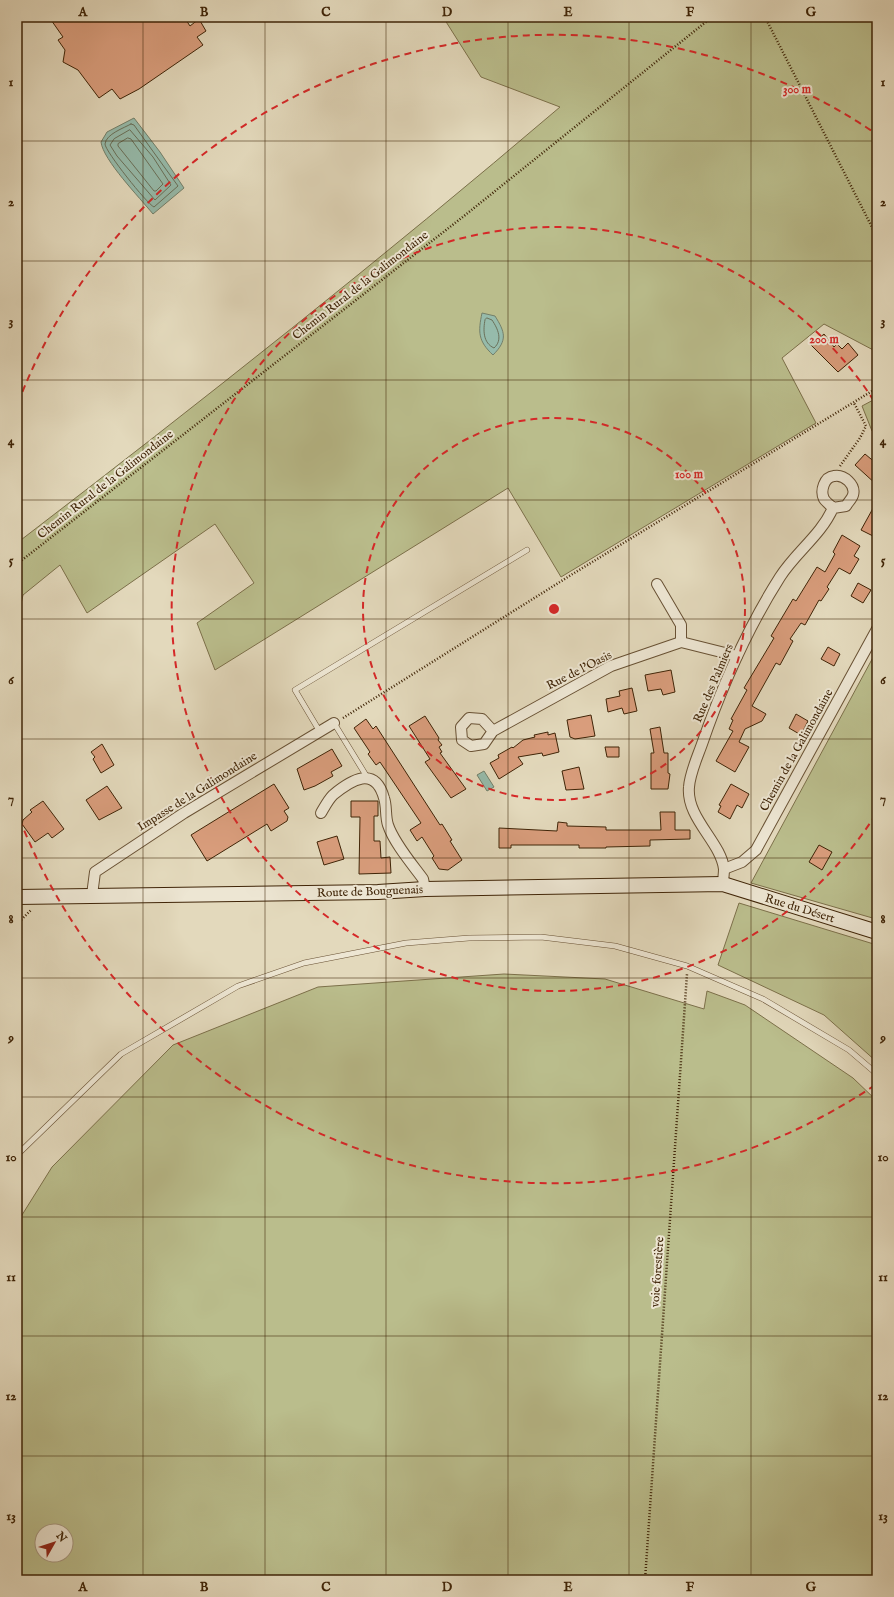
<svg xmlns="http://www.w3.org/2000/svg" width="894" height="1597" viewBox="0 0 894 1597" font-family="'IM FELL English',serif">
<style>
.green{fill:#babd8c;stroke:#7c704a;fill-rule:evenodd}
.water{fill:#96bbab;stroke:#737f69}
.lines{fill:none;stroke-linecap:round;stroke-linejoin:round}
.shore{stroke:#6a7059;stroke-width:1}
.building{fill:#d99d7c;stroke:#3f2407}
.lane-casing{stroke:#685134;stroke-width:6}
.street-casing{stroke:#685134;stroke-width:12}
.secondary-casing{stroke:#3f2407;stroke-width:16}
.path{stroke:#3f2407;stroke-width:2.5;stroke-dasharray:1 2;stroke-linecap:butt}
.lane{stroke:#ede6d3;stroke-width:5}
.street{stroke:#ede6d3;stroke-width:10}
.secondary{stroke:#ede6d3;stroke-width:14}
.grid{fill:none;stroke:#3f2407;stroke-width:1;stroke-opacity:0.55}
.ring{fill:none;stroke:#d62828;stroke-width:2;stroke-dasharray:7 5}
.labels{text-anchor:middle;stroke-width:4;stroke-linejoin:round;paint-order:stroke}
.street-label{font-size:12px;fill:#3f2407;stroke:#ede6d3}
.centre{fill:#d62828;stroke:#ede6d3;stroke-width:2}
.ring-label{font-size:12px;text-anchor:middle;font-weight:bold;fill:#d62828;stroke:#ede6d3;stroke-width:4;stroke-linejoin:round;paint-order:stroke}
.neatline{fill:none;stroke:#3f2407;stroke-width:1.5}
.grid-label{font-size:13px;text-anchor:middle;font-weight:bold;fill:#3f2407}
</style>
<rect width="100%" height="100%" fill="#e3d9bc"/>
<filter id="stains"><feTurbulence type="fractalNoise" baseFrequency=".005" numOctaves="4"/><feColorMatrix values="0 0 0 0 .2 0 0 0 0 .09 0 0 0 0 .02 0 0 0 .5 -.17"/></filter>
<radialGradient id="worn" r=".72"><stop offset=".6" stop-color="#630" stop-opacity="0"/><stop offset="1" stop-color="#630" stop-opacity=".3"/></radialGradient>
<g class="green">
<path d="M443,17H877V352L824,324L782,358L816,423L561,577L508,488L215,670L197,623L254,583L215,524L87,613L60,565L23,595L17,622V543C201,402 383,258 560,107L481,77Z"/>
<path d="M877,398V435L872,431L862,406Z"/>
<path d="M877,650V916L876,919L751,883Z"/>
<path d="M739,903L877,945V1062L824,1015L718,965Z"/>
<path d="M504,974L605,979L704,1009L707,991L745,1005L853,1078L877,1101V1580H17V1223L52,1167L173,1045L318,987ZM42,1531H66V1555H42Z"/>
</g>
<g class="water">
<path d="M134,118L160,152L184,188L153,214C140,198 103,160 101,142L107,132Z"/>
<path d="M482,313L495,316C505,332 508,340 493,355C478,341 478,332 482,313Z"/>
<path d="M484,771L494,787L487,791L477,775Z"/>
</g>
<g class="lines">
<g class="shore">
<path d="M131,124L134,125L178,186L154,207C147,204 105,151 105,144C106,134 124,128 131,124Z"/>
<path d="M130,130L153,157L171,185L155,200L117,156L110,145L114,139Z"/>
<path d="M128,138L131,139L163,184L156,191H154L118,146V144Z"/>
<path d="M487,318L492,320C498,329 503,340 494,348C483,343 483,330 485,320Z"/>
</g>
</g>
<g class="building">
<path d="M49,17H184L190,26L199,19L206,31L197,37L203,45L139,89L120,99L112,89L99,98L78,70L63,62L65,50L58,40L63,37Z"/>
<path d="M824,334L834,347L837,344L842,349L848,343L858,355L838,372L811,345Z"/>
<path d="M865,454L877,464V485L855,465Z"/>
<path d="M877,501V529L873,536L861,530Z"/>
<path d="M842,535L860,546L854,556L859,559L850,574L839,568L827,587L829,589L821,601L819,600L805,625L801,623L790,639L793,641L780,665L776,663L752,706L766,714L762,721L745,729L739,742L749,747L735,772L716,761L733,731L729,729L733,720L731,719L747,690L744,688L774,638L771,636L793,599L796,601L817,567L825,572L835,554L833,552Z"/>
<path d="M858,583L871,590L863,603L851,596Z"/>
<path d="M828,647L840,654L834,666L821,659Z"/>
<path d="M671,670L675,692L663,695L661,689L648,691L645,675Z"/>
<path d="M632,688L637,711L624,714L622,708L608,712L606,699L620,696L619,691Z"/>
<path d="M796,714L808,721L801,735L789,728Z"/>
<path d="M591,715L595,736L575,739L570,737L567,720Z"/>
<path d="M425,716L439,738L438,740L442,745L439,747L442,752L440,753L466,789L451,798L425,762L430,759L409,726Z"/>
<path d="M366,719L373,729L376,726L440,825L442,824L452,840L450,841L462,860L448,870L439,869L432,858L434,856L422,837L417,841L410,830L421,823L380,762L376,765L368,754L370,752L354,728Z"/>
<path d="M660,727L664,753H668V773L670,774L668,789H651V753H654L650,729Z"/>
<path d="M548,732V735L555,733L559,752L543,756L542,753L518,757L523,764L499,779L490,763L499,758L498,755L512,747L513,748L523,740L535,737L534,735Z"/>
<path d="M102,744L114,765L101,773L93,759L95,757L91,752Z"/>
<path d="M605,747H619V757H607Z"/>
<path d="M332,749L342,766L331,772L333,776L315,786L304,790L297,769Z"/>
<path d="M579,767L584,789L566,790L562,771Z"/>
<path d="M274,784L289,808L284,811L288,817L287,821L271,831L267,824L207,861L191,835Z"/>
<path d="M731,784L749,794L742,808L737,805L730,819L718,812L721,806L719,805Z"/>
<path d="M107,786L122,808L99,820L86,800Z"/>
<path d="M43,801L64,829L52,838L48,833L35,842L22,824L23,820L32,812L30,810Z"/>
<path d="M351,801H378V816H374V841H380L381,858L390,857L391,873L359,874L360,817H351Z"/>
<path d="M660,812H675V830H690V839L650,840V846L606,847V848H579V845H511V848H499V828L557,831L558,822L567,823V826L606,827V830H661Z"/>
<path d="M337,836L344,859L324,865L317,842Z"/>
<path d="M819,845L832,852L822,870L809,862Z"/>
</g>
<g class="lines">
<defs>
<g id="lane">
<path d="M334,723L367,777"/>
<path d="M320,732L295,690L527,550"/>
<path d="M17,1155L121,1054L238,986L304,963L406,943L469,938L541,937L615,946L687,966L763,999L849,1050L877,1074"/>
</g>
<g id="street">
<path d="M657,584L681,625V642"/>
<path d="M493,731L482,719L469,718L461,727L462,740L471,746L484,744L493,731L611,666L681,642L737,656"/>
<path d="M321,813C324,808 328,800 333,795C351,780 375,765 384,798C387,806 385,816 388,825C394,843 412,864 423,879L425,889"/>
<path d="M724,869L742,862L756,850L877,629"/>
<path d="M723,884C723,880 724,874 724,869C721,842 686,818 689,787C690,773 697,758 702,744C722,686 747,629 780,577C796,552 821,535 833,508L846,506C848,502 852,499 853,495C856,485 844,474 834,476C824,477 820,491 824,499C826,502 830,505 833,508"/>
<path d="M92,895L95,872L184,813L334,723"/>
</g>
<path id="secondary" d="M17,897L378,892L425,889L723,884L877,932"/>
</defs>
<use href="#lane" class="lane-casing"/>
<use href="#street" class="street-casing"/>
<use href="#secondary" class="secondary-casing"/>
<g class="path">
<path d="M765,17L877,237"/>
<path d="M840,466L860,438L866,426L854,403"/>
<path d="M17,564L464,216L712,17"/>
<path d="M343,718L571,575L877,388"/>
<path d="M17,924L31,910"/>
<path d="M645,1580L687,974"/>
</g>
<use href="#lane" class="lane"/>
<use href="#street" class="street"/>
<use href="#secondary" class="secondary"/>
</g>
<path class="grid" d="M143,17V1580M265,17V1580M386,17V1580M508,17V1580M629,17V1580M751,17V1580M17,141H877M17,261H877M17,380H877M17,500H877M17,619H877M17,739H877M17,858H877M17,978H877M17,1097H877M17,1217H877M17,1336H877M17,1456H877"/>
<g class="ring">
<circle cx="554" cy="609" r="191"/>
<path d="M876 814A382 382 0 1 1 876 404"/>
<path d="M875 1085A574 574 0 0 1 18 815M18 403A574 574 0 0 1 875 133"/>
</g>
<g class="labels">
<g class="street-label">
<text transform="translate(360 285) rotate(-38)" y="4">Chemin Rural de la Galimondaine</text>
<text transform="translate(105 484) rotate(-38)" y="4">Chemin Rural de la Galimondaine</text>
<text transform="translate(579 670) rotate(-27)" y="4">Rue de l'Oasis</text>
<text transform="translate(713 683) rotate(-67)" y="4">Rue des Palmiers</text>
<text transform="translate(796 750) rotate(-61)" y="4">Chemin de la Galimondaine</text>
<text transform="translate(197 791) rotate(-32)" y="4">Impasse de la Galimondaine</text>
<text transform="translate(370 891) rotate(-2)" y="4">Route de Bouguenais</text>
<text transform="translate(800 908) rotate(17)" y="4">Rue du Désert</text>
<text transform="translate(657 1272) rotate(-86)" y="4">voie forestière</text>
</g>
</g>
<circle cx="554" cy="609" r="6" class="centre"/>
<g class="ring-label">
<text x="797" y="93">300 m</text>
<text x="824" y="343">200 m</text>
<text x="689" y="478">100 m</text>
</g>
<rect width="894" height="1597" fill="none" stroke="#e3d9bc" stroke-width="44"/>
<g transform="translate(54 1543) rotate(51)"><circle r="19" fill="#ede6d3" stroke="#a79881"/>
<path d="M0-3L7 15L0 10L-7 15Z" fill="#8f2418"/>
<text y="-6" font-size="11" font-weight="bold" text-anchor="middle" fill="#3f2407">N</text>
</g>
<rect x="22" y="22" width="850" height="1553" class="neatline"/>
<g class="grid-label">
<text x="83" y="16">A</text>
<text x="204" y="16">B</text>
<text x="326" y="16">C</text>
<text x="447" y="16">D</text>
<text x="568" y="16">E</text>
<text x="690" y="16">F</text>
<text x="811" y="16">G</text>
<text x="11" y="86">1</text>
<text x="883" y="86">1</text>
<text x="11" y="206">2</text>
<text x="883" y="206">2</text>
<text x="11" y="325">3</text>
<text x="883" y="325">3</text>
<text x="11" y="445">4</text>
<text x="883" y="445">4</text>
<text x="11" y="564">5</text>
<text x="883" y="564">5</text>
<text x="11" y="684">6</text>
<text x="883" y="684">6</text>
<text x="11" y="803">7</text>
<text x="883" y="803">7</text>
<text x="11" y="923">8</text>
<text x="883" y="923">8</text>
<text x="11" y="1042">9</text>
<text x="883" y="1042">9</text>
<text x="11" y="1161">10</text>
<text x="883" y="1161">10</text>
<text x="11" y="1281">11</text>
<text x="883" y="1281">11</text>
<text x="11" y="1400">12</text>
<text x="883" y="1400">12</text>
<text x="11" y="1520">13</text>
<text x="883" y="1520">13</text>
<text x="83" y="1591">A</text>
<text x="204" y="1591">B</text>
<text x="326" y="1591">C</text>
<text x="447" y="1591">D</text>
<text x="568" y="1591">E</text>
<text x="690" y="1591">F</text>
<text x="811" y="1591">G</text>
</g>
<rect width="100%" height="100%" filter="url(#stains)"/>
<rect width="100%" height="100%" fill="url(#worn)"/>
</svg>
